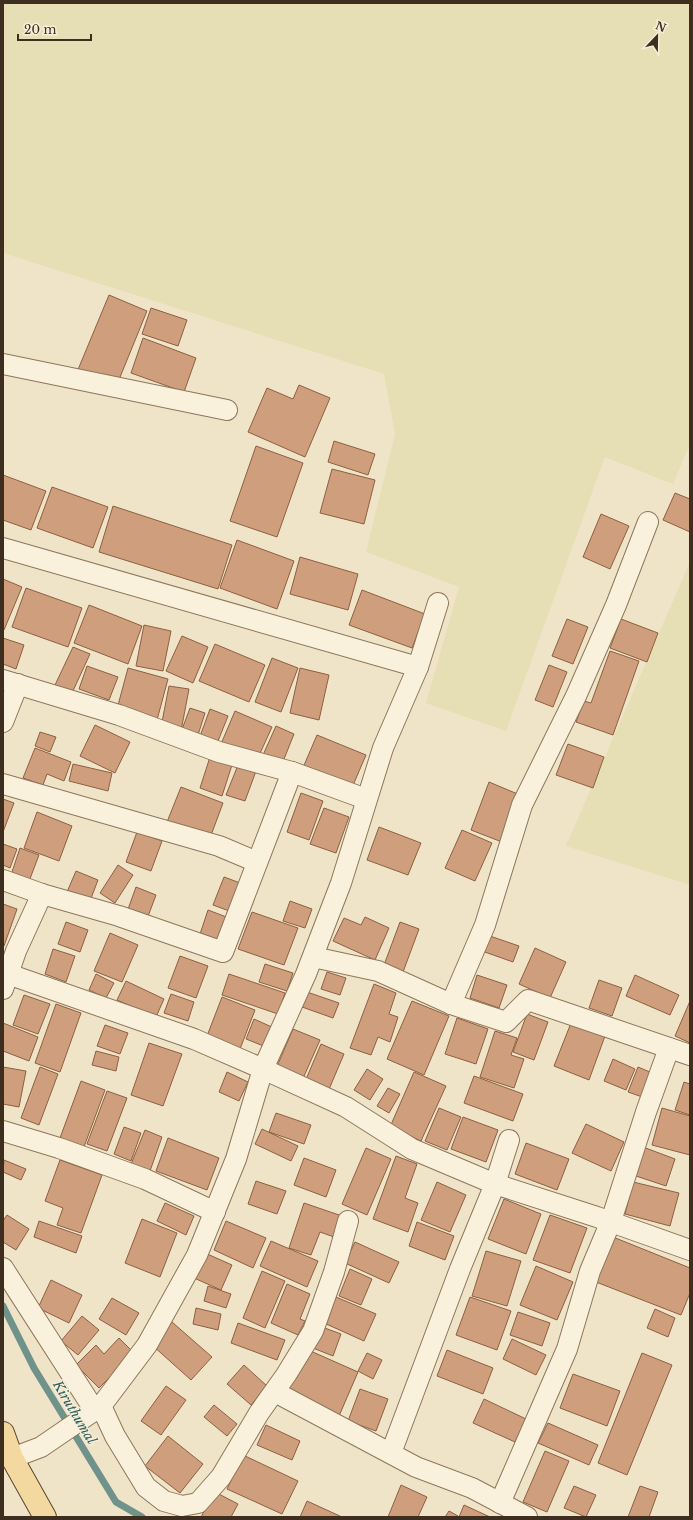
<svg xmlns="http://www.w3.org/2000/svg" width="693" height="1520" viewBox="0 0 693 1520" font-family="'Libre Baskerville',serif">
<style>
.farmland{fill:#e6deb5}
.lines{fill:none;stroke-linecap:round;stroke-linejoin:round}
.stream{stroke:#6f938a;stroke-width:7}
.building{fill:#cf9f7d;stroke:#8d5f41}
.minor-casing{stroke:#8d765c;stroke-width:22}
.primary-casing{stroke:#5b4430;stroke-width:24}
.minor{stroke:#faf1dc;stroke-width:20}
.primary{stroke:#f3d9a0;stroke-width:22}
.labels{text-anchor:middle;stroke-width:3;stroke-linejoin:round;paint-order:stroke}
.water-label{font-size:13px;font-style:italic;fill:#2f5d5a;stroke:#f7eed8}
</style>
<rect width="100%" height="100%" fill="#f0e4c8"/>
<g class="farmland">
<path d="M3,3H690V444L673,484L605,457L506,731L426,703L459,587L366,552L395,434L384,374L3,253Z"/>
<path d="M690,562V885L566,846Z"/>
</g>
<g class="lines">
<path class="stream" d="M3,1306L34,1368L116,1502L142,1517"/>
</g>
<g class="building">
<path d="M109,295L147,311L116,387L77,372Z"/>
<path d="M151,308L187,320L178,346L142,334Z"/>
<path d="M143,338L196,358L184,392L131,373Z"/>
<path d="M299,385L330,398L305,457L248,432L267,388L293,399Z"/>
<path d="M334,441L375,454L368,475L328,462Z"/>
<path d="M256,446L303,463L277,537L230,521Z"/>
<path d="M332,469L375,480L364,524L320,513Z"/>
<path d="M3,475L46,491L31,530L3,520Z"/>
<path d="M52,487L108,507L93,548L37,528Z"/>
<path d="M675,493L690,499V532L663,520Z"/>
<path d="M113,506L232,545L218,589L99,552Z"/>
<path d="M601,514L629,526L610,569L583,557Z"/>
<path d="M237,540L294,561L277,609L220,588Z"/>
<path d="M300,557L358,574L348,610L290,594Z"/>
<path d="M3,579L22,587L4,630L3,629Z"/>
<path d="M26,588L82,608L68,647L12,627Z"/>
<path d="M362,590L425,614L412,648L349,625Z"/>
<path d="M89,605L142,626L128,664L74,643Z"/>
<path d="M567,619L588,627L573,664L552,656Z"/>
<path d="M621,619L658,633L647,662L610,648Z"/>
<path d="M144,625L171,631L163,671L136,666Z"/>
<path d="M182,636L208,647L193,683L166,671Z"/>
<path d="M3,638L24,645L16,669L3,664Z"/>
<path d="M215,644L265,665L249,702L199,681Z"/>
<path d="M73,647L90,654L72,693L55,685Z"/>
<path d="M610,651L639,661L613,735L576,722L584,701L591,703Z"/>
<path d="M272,658L298,668L281,712L255,702Z"/>
<path d="M549,665L567,672L553,707L535,700Z"/>
<path d="M87,666L118,677L109,700L79,689Z"/>
<path d="M128,668L168,679L157,720L117,709Z"/>
<path d="M300,668L329,675L319,720L290,713Z"/>
<path d="M169,686L189,689L181,731L161,727Z"/>
<path d="M190,708L205,713L197,738L181,732Z"/>
<path d="M210,709L228,716L216,746L199,739Z"/>
<path d="M235,711L272,727L257,760L221,744Z"/>
<path d="M95,725L130,742L115,773L80,756Z"/>
<path d="M276,726L294,734L282,764L263,755Z"/>
<path d="M40,732L56,737L50,752L35,746Z"/>
<path d="M317,735L366,755L351,790L302,770Z"/>
<path d="M568,744L604,757L593,788L556,775Z"/>
<path d="M35,748L71,762L64,781L47,774L43,785L23,778Z"/>
<path d="M210,757L232,765L222,796L200,788Z"/>
<path d="M73,764L112,773L108,791L69,781Z"/>
<path d="M238,765L256,771L245,801L226,795Z"/>
<path d="M489,782L520,795L502,842L471,830Z"/>
<path d="M181,787L223,803L210,838L167,822Z"/>
<path d="M301,793L323,801L309,840L287,832Z"/>
<path d="M3,799L14,803L3,832Z"/>
<path d="M324,808L349,817L336,853L310,844Z"/>
<path d="M37,812L72,826L59,861L24,848Z"/>
<path d="M379,827L421,843L408,875L367,860Z"/>
<path d="M462,830L492,843L475,881L445,868Z"/>
<path d="M137,832L162,841L151,871L126,862Z"/>
<path d="M3,844L17,849L10,868L3,865Z"/>
<path d="M20,848L39,855L28,884L10,878Z"/>
<path d="M118,865L133,875L115,903L100,893Z"/>
<path d="M76,871L98,880L90,901L67,892Z"/>
<path d="M224,877L243,884L232,912L213,905Z"/>
<path d="M136,887L156,895L147,919L127,912Z"/>
<path d="M290,901L312,909L305,928L283,921Z"/>
<path d="M3,904L17,909L4,946L3,945Z"/>
<path d="M208,910L229,918L221,942L200,934Z"/>
<path d="M252,912L298,928L284,965L238,949Z"/>
<path d="M365,917L389,928L375,960L333,941L344,918L361,925Z"/>
<path d="M66,922L88,930L80,952L58,944Z"/>
<path d="M400,922L419,929L403,972L384,965Z"/>
<path d="M110,933L138,945L122,982L94,971Z"/>
<path d="M487,935L519,946L513,962L482,951Z"/>
<path d="M535,948L566,962L550,998L519,984Z"/>
<path d="M53,949L75,956L66,982L45,974Z"/>
<path d="M180,956L208,966L196,998L168,988Z"/>
<path d="M265,964L293,973L287,991L259,982Z"/>
<path d="M327,972L346,978L340,995L321,989Z"/>
<path d="M96,974L114,983L106,998L89,990Z"/>
<path d="M229,974L285,993L278,1014L222,995Z"/>
<path d="M477,975L507,985L499,1008L470,998Z"/>
<path d="M635,975L679,995L670,1015L626,996Z"/>
<path d="M599,980L622,988L612,1016L589,1008Z"/>
<path d="M126,981L164,999L156,1017L117,1000Z"/>
<path d="M374,984L396,993L389,1014L398,1017L390,1042L378,1037L371,1055L350,1048Z"/>
<path d="M307,992L339,1003L333,1018L302,1007Z"/>
<path d="M171,994L194,1002L188,1021L164,1013Z"/>
<path d="M24,995L50,1004L38,1034L13,1025Z"/>
<path d="M222,997L255,1010L240,1049L207,1036Z"/>
<path d="M412,1001L449,1016L424,1075L387,1059Z"/>
<path d="M690,1001V1043L675,1036Z"/>
<path d="M56,1004L81,1013L60,1072L35,1063Z"/>
<path d="M527,1014L548,1022L534,1060L513,1052Z"/>
<path d="M457,1018L488,1029L476,1064L445,1054Z"/>
<path d="M254,1019L274,1028L266,1047L246,1039Z"/>
<path d="M3,1023L38,1037L29,1061L3,1051Z"/>
<path d="M571,1023L605,1036L589,1080L554,1066Z"/>
<path d="M105,1025L128,1033L120,1054L97,1046Z"/>
<path d="M293,1029L320,1040L301,1083L275,1071Z"/>
<path d="M495,1031L517,1038L511,1055L524,1059L514,1088L480,1077Z"/>
<path d="M149,1043L182,1054L163,1106L131,1095Z"/>
<path d="M321,1044L344,1054L327,1094L304,1084Z"/>
<path d="M96,1051L119,1057L116,1071L92,1065Z"/>
<path d="M613,1059L635,1069L626,1090L604,1081Z"/>
<path d="M3,1067L26,1071L19,1107L3,1104Z"/>
<path d="M40,1067L58,1074L39,1125L21,1118Z"/>
<path d="M638,1067L657,1075L648,1099L628,1092Z"/>
<path d="M367,1069L383,1079L370,1100L354,1090Z"/>
<path d="M227,1072L248,1082L239,1101L219,1092Z"/>
<path d="M414,1072L446,1086L421,1141L390,1127Z"/>
<path d="M474,1076L523,1094L513,1121L464,1103Z"/>
<path d="M81,1081L105,1090L84,1147L60,1138Z"/>
<path d="M684,1082L690,1084V1115L675,1110Z"/>
<path d="M388,1088L400,1094L389,1113L377,1106Z"/>
<path d="M107,1091L127,1098L107,1151L87,1144Z"/>
<path d="M439,1108L461,1117L447,1150L425,1141Z"/>
<path d="M662,1108L690,1116V1155L652,1145Z"/>
<path d="M276,1113L311,1125L304,1144L269,1132Z"/>
<path d="M463,1117L498,1130L486,1162L451,1149Z"/>
<path d="M586,1124L624,1142L611,1171L572,1153Z"/>
<path d="M124,1127L141,1133L131,1161L114,1154Z"/>
<path d="M262,1129L298,1146L291,1161L255,1144Z"/>
<path d="M145,1130L162,1137L150,1171L131,1164Z"/>
<path d="M168,1138L219,1158L207,1190L156,1171Z"/>
<path d="M526,1143L569,1159L557,1190L515,1174Z"/>
<path d="M643,1147L675,1159L666,1186L633,1175Z"/>
<path d="M366,1148L391,1159L367,1215L342,1204Z"/>
<path d="M396,1156L417,1164L405,1198L418,1203L408,1232L373,1219Z"/>
<path d="M304,1158L336,1170L326,1197L294,1185Z"/>
<path d="M4,1160L26,1169L21,1180L3,1172Z"/>
<path d="M60,1160L102,1175L81,1233L57,1225L63,1208L45,1201Z"/>
<path d="M256,1181L286,1191L277,1214L248,1204Z"/>
<path d="M437,1182L466,1195L450,1232L421,1220Z"/>
<path d="M633,1182L679,1193L670,1226L625,1214Z"/>
<path d="M504,1199L541,1214L526,1254L488,1239Z"/>
<path d="M165,1203L194,1216L186,1235L157,1221Z"/>
<path d="M304,1203L342,1216L334,1237L320,1232L311,1255L289,1248Z"/>
<path d="M7,1215L29,1229L16,1250L3,1242V1221Z"/>
<path d="M550,1215L587,1228L570,1273L533,1260Z"/>
<path d="M142,1219L177,1233L160,1277L125,1263Z"/>
<path d="M39,1221L82,1236L76,1253L34,1237Z"/>
<path d="M226,1221L266,1238L253,1268L214,1250Z"/>
<path d="M417,1222L454,1236L445,1260L409,1246Z"/>
<path d="M613,1237L690,1268V1293L681,1315L596,1282Z"/>
<path d="M271,1241L318,1261L307,1287L260,1266Z"/>
<path d="M355,1242L399,1262L389,1283L345,1263Z"/>
<path d="M486,1251L521,1261L507,1306L472,1296Z"/>
<path d="M205,1253L232,1265L221,1290L194,1278Z"/>
<path d="M536,1266L573,1282L557,1320L520,1305Z"/>
<path d="M350,1269L372,1279L361,1305L339,1296Z"/>
<path d="M262,1271L285,1281L265,1328L243,1318Z"/>
<path d="M51,1280L82,1295L69,1323L38,1308Z"/>
<path d="M287,1284L310,1294L300,1319L305,1321L298,1335L271,1323Z"/>
<path d="M208,1286L231,1294L226,1308L204,1301Z"/>
<path d="M336,1297L376,1314L364,1341L324,1323Z"/>
<path d="M470,1297L511,1311L497,1350L456,1335Z"/>
<path d="M112,1298L139,1313L126,1335L99,1319Z"/>
<path d="M196,1308L221,1314L218,1330L193,1324Z"/>
<path d="M655,1309L675,1318L668,1337L647,1328Z"/>
<path d="M518,1312L550,1323L542,1346L510,1335Z"/>
<path d="M82,1316L99,1330L78,1355L61,1341Z"/>
<path d="M172,1322L212,1357L191,1380L152,1345Z"/>
<path d="M238,1323L285,1340L277,1360L231,1343Z"/>
<path d="M322,1327L341,1334L333,1356L313,1348Z"/>
<path d="M119,1338L134,1353L99,1388L76,1365L96,1345L104,1354Z"/>
<path d="M512,1339L546,1355L536,1375L503,1359Z"/>
<path d="M306,1349L358,1372L339,1416L286,1393Z"/>
<path d="M447,1350L493,1368L483,1394L437,1376Z"/>
<path d="M367,1353L382,1360L373,1379L358,1371Z"/>
<path d="M642,1353L672,1365L627,1475L598,1463Z"/>
<path d="M244,1365L267,1386L251,1405L227,1384Z"/>
<path d="M573,1374L620,1391L607,1426L560,1408Z"/>
<path d="M166,1386L186,1400L161,1435L141,1421Z"/>
<path d="M360,1389L388,1399L376,1431L348,1421Z"/>
<path d="M484,1399L526,1419L515,1442L473,1423Z"/>
<path d="M214,1405L237,1424L227,1436L204,1417Z"/>
<path d="M548,1423L598,1445L589,1465L538,1443Z"/>
<path d="M266,1425L300,1441L292,1460L257,1445Z"/>
<path d="M168,1436L203,1464L180,1493L145,1466Z"/>
<path d="M545,1451L569,1461L547,1512L523,1502Z"/>
<path d="M243,1455L298,1481L282,1514L227,1489Z"/>
<path d="M401,1485L427,1497L418,1517H388Z"/>
<path d="M574,1486L596,1495L586,1517L564,1508Z"/>
<path d="M640,1486L658,1492L649,1517H628Z"/>
<path d="M215,1492L238,1504L231,1517H201Z"/>
<path d="M307,1501L342,1517H300Z"/>
<path d="M464,1505L490,1517H459Z"/>
<path d="M449,1511L458,1516V1517H445Z"/>
</g>
<g class="lines">
<defs>
<g id="minor">
<path d="M3,364L227,410"/>
<path d="M3,548L418,667"/>
<path d="M3,680L119,715L219,752L292,772L223,952L119,916L42,894L3,880"/>
<path d="M3,722L18,684"/>
<path d="M292,772L366,799"/>
<path d="M3,784L219,846L257,862"/>
<path d="M313,957L378,971L451,1004L506,1022L528,1000L690,1055"/>
<path d="M8,974L194,1039L263,1069L346,1107L412,1149L495,1184L597,1217L690,1250"/>
<path d="M3,989L16,951L42,894"/>
<path d="M451,1004L485,925L522,805L576,696L616,605L648,522"/>
<path d="M3,1131L59,1148L145,1179L215,1212"/>
<path d="M3,1268L95,1411"/>
<path d="M275,1392L416,1467L472,1488L527,1517"/>
<path d="M101,1406L115,1436L146,1487L164,1501L182,1506L198,1503L221,1477L259,1413L286,1375L313,1331L334,1272L348,1221"/>
<path d="M391,1453L460,1269L495,1184L509,1140"/>
<path d="M12,1458L41,1447L101,1406L147,1345L197,1255L236,1159L263,1069L306,974L341,883L383,748L418,667L438,603"/>
<path d="M500,1503L567,1349L590,1271L611,1221L646,1112L669,1048"/>
</g>
<path id="primary" d="M3,1433L12,1458L45,1517"/>
</defs>
<use href="#minor" class="minor-casing"/>
<use href="#primary" class="primary-casing"/>
<use href="#minor" class="minor"/>
<use href="#primary" class="primary"/>
</g>
<g class="labels">
<g class="water-label">
<text transform="translate(75 1412) rotate(59)" y="5">Kiruthumal</text>
</g>
</g>
<rect width="693" height="1520" fill="none" stroke="#3d2e20" stroke-width="8"/>
<g transform="translate(657 36) rotate(22)" stroke="#f7eed8" stroke-width="3" paint-order="stroke">
<path d="M0-3L7 15L0 10L-7 15Z" fill="#3d2e20"/>
<text y="-6" font-size="11" font-weight="bold" text-anchor="middle" fill="#3d2e20">N</text>
</g>
<path d="M18 34v6h73v-6" fill="none" stroke="#3d2e20" stroke-width="2"/>
<text x="24" y="34" font-size="12" fill="#3d2e20" stroke="#f7eed8" stroke-width="3" paint-order="stroke">20 m</text>
</svg>
